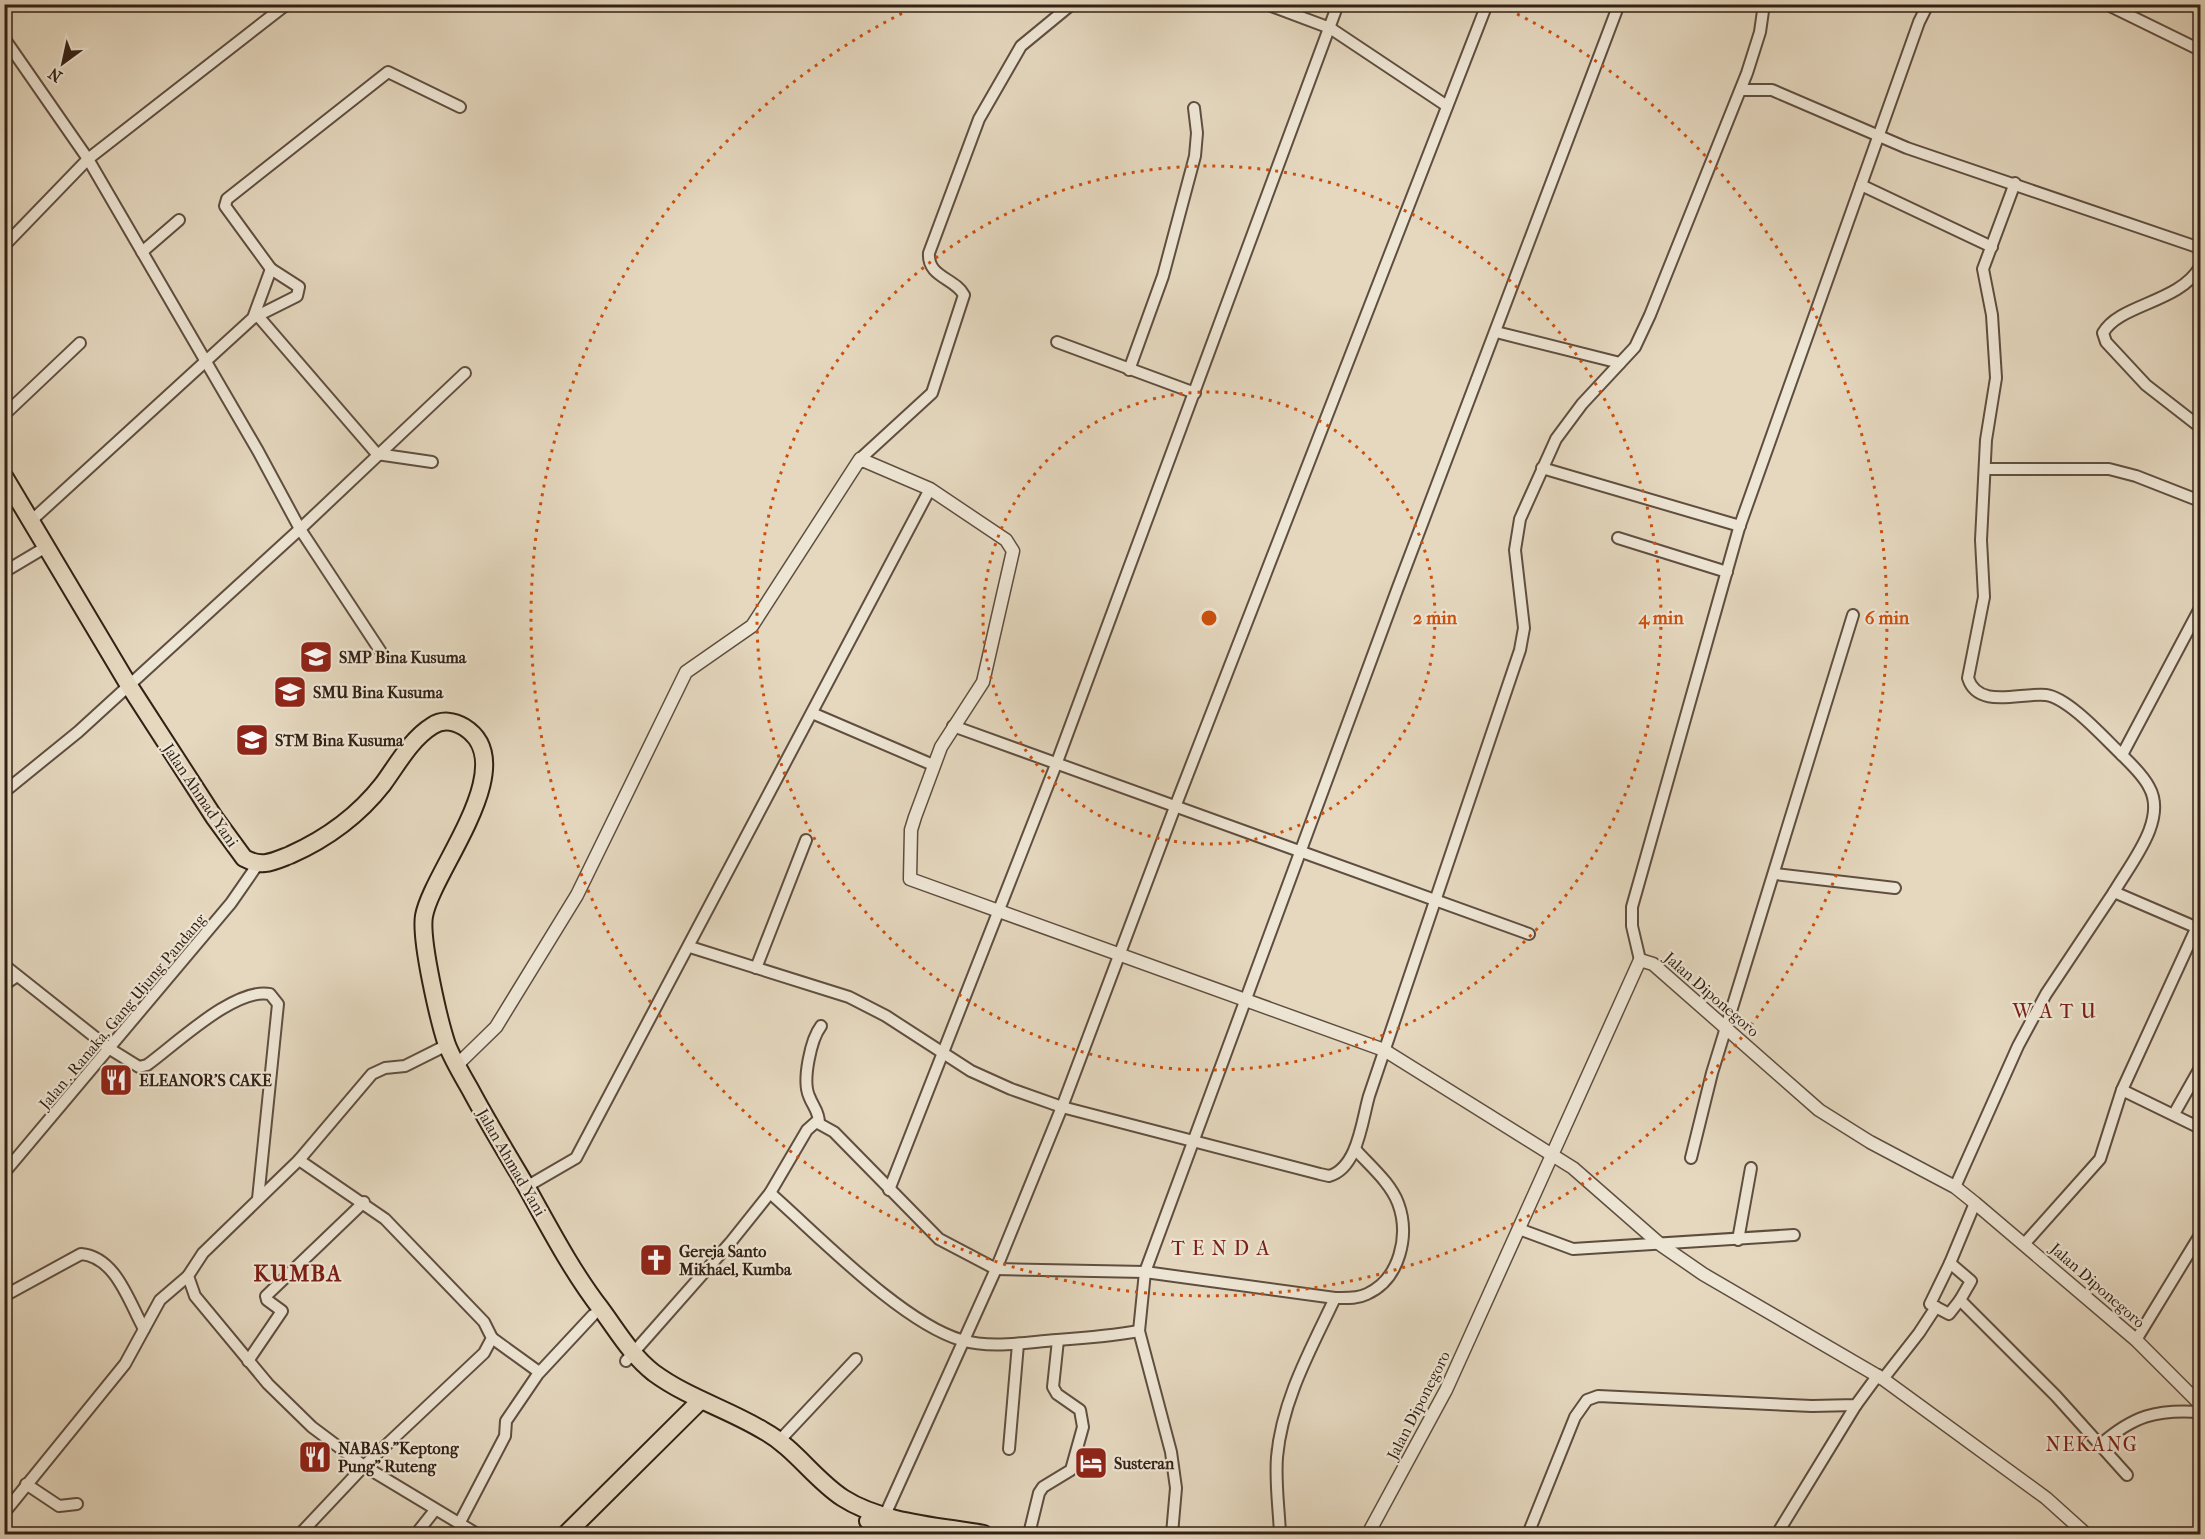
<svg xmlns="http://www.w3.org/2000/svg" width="2205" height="1539" viewBox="0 0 2205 1539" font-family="'IM FELL French Canon',serif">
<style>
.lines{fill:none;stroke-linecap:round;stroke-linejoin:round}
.minor-casing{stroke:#5f4e40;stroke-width:14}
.tertiary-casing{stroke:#5f4e40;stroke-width:15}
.trunk-casing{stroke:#322015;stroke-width:20}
.minor{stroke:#eee6d5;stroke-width:10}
.tertiary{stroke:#eee6d5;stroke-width:12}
.trunk{stroke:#e5d8bf;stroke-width:16}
.ring{fill:none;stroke:#cd500d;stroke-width:3;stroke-dasharray:3 6}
.labels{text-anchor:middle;stroke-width:4.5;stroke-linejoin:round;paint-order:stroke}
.poi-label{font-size:16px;font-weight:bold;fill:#322015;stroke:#eee6d5;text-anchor:start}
.street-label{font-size:16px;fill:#322015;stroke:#eee6d5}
.quarter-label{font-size:20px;letter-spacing:1.5px;fill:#7a1f14;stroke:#eee6d5}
.district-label{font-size:22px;font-weight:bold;letter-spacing:1.5px;fill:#7a1f14;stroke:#eee6d5}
.centre{fill:#cd500d;stroke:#eee6d5;stroke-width:3}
.ring-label{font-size:18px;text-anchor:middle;font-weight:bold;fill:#cd500d;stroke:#eee6d5;stroke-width:4.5;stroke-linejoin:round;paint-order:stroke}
</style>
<rect width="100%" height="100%" fill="#e5d8bf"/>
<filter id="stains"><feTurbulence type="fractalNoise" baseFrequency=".00333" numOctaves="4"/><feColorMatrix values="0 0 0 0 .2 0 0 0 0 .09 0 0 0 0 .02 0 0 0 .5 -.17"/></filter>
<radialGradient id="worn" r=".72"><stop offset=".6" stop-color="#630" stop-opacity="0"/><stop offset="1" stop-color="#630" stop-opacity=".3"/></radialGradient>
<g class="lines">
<defs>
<g id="minor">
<path d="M1266,4L1330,28L1447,106"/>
<path d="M2106,4L2200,50"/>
<path d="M4,38L88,159L258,451L300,529L381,652"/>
<path d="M1741,90H1772L1907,148L2200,248"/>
<path d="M2015,183L1983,269L1992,315L1996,378L1986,440L1981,540L1984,597L1968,678C1978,710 2021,692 2046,695C2069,698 2105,739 2122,755"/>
<path d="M1861,185L1992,247"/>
<path d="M4,246L88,159L287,4"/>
<path d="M142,252L179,220"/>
<path d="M2200,267C2179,303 2119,304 2103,333L2106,342L2146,385L2200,427"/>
<path d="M271,269L225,206L227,199L388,72L460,107"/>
<path d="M258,316L377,454L432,462"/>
<path d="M1496,332L1620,363"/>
<path d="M1057,342L1195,393"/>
<path d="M1129,370L1163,276L1195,156L1197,133L1194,108"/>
<path d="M4,415L80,343"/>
<path d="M860,459L932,393L964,295C955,278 927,277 929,253L979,119L1021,46L1072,4"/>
<path d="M1542,468L1740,526"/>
<path d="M1985,469H2109L2136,476L2200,501"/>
<path d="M32,520L253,318L271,269L299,287L297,296L253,318"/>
<path d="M1618,538L1727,572"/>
<path d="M4,572L46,547"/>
<path d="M2200,608L2122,755C2132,765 2143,775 2149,787C2168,820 2130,864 2114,892L2200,929"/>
<path d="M812,713L933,765"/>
<path d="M953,726L1529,934"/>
<path d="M4,792L78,732L300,529L465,373"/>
<path d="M1775,874L1895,888"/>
<path d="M690,947L849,997L886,1016L971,1071L1011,1089L1062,1107L1320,1174L1329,1176C1358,1168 1362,1120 1369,1096L1520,650L1524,628L1515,550L1520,519L1556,439L1582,404L1635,347L1650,315L1747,73L1760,32L1764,4"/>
<path d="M1640,960L1632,926V907L1739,528L1919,22L1928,4"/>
<path d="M4,965L110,1049L139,1067L147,1065C176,1044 235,987 270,994L278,1004L258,1199"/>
<path d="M756,968L806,840"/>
<path d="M4,985L17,976"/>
<path d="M447,1045L405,1066L385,1068L372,1074L299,1160L203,1253L188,1276L195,1296L268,1384L312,1427L364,1466L477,1534"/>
<path d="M2122,1090L2200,920"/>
<path d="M2174,1114L2200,1068"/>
<path d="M819,1123C819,1111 813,1107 809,1096C802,1080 811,1039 821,1026"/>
<path d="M1691,1158L1712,1073L1853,615"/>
<path d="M299,1160L385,1219L484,1322L492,1338L484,1353L364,1466L300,1534"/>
<path d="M4,1173L231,903L258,864"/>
<path d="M526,1187L576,1158L930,489"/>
<path d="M1955,1187L2018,1046L2046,994L2114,892"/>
<path d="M889,1190L1057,762L1338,4"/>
<path d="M770,1193C819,1236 901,1322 961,1340C992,1349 1026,1342 1057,1340C1085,1338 1111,1336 1139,1331"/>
<path d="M1975,1203L1950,1263L1971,1281L1960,1300L2056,1396L2127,1475"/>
<path d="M1519,1229L1573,1249L1794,1235"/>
<path d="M1738,1240L1751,1168"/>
<path d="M2025,1243L2100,1159L2122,1090L2200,1128"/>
<path d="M1950,1263L1930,1304L1949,1314L1960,1300"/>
<path d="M4,1296L81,1254C116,1257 129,1302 144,1329"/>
<path d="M492,1338L539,1372"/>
<path d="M2136,1340L2200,1235"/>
<path d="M248,1361L282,1311L267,1300L266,1296L364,1202"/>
<path d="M626,1361L730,1243L770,1193L807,1130L816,1122L834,1132L939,1239L996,1269L1145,1272L1397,590L1619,4"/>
<path d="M1883,1379L1919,1333L1936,1307"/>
<path d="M779,1441L856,1359"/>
<path d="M2100,1445C2133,1416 2156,1409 2200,1412"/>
<path d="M1009,1449L1018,1344"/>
<path d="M26,1484L59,1506L77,1504"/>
<path d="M4,1513L125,1364L160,1300L188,1276"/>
<path d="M459,1524L505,1436L506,1421L538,1374L593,1315"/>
<path d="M416,1534L435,1510"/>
<path d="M882,1534L885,1515L996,1269L1062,1107L1175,807L1487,4"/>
<path d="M1029,1534L1039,1493L1043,1487L1071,1470L1083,1427L1080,1410L1057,1394L1053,1387L1058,1340"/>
<path d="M1172,1534L1176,1488L1171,1452L1139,1331L1145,1272L1335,1298C1345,1298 1357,1299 1367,1294C1400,1279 1410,1235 1398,1203C1390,1182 1369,1165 1355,1149"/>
<path d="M1280,1534C1279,1509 1275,1482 1277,1457C1282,1400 1311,1349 1335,1298"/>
<path d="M1528,1534L1575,1417L1587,1400L1598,1396L1812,1406L1856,1405L1878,1375"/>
<path d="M1777,1534L1856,1405"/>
</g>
<g id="tertiary">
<path d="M457,1065L496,1027L577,895L686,672L752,626L860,459L930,489L1006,540L1013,551L983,682L941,747L915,817L911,830L910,879L1384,1050L1573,1168L1661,1245L1703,1274L1883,1379L2046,1498L2086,1534"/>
<path d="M1368,1534L1446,1390L1640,960L1653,964L1819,1110L1870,1142L1955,1187L1975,1203L2136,1340L2200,1404"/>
</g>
<g id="trunk">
<path d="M4,476L128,684L214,817L244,858C262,868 272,862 290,855C326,839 358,816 383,784C397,765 411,739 432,726C442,719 454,721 464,727C524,764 432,871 424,916C420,940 439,1021 447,1045C453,1060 462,1075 470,1089C486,1119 504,1149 522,1179C547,1223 570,1269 601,1309C618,1332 631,1355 654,1373C688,1398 728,1409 764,1431C795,1448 814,1479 843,1498C882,1523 939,1526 984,1534"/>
<path d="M868,1521L920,1534"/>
<path d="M566,1534L700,1401"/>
</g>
</defs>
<use href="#minor" class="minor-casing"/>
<use href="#tertiary" class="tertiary-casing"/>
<use href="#trunk" class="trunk-casing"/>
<use href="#minor" class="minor"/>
<use href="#tertiary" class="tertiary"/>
<use href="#trunk" class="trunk"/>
</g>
<g class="ring">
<circle cx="1209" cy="618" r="226"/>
<circle cx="1209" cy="618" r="452"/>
<path d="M1501 6A678 678 0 1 1 917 6"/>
</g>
<defs>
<symbol id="school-square" viewBox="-11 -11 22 22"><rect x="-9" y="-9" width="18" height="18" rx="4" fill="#8f2418" stroke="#eee6d5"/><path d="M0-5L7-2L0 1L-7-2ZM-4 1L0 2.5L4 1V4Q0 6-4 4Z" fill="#fff"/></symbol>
<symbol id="restaurant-square" viewBox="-11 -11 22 22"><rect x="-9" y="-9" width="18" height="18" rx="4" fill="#8f2418" stroke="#eee6d5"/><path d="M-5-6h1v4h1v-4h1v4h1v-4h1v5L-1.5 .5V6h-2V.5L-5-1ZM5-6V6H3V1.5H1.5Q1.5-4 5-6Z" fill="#fff"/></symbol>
<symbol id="church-square" viewBox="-11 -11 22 22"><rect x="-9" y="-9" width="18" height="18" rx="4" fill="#8f2418" stroke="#eee6d5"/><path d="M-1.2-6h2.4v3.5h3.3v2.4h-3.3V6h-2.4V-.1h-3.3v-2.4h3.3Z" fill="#fff"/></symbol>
<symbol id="hotel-square" viewBox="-11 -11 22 22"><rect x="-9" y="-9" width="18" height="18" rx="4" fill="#8f2418" stroke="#eee6d5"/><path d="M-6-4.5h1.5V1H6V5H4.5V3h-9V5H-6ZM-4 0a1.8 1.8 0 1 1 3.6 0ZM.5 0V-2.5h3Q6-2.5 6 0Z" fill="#fff"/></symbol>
</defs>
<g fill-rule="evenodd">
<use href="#school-square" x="297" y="638" width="38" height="38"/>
<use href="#school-square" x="271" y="673" width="38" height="38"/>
<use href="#school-square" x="233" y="721" width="38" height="38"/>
<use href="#restaurant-square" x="97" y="1061" width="38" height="38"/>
<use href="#church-square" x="637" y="1241" width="38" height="38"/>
<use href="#restaurant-square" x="296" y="1438" width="38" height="38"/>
<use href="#hotel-square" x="1072" y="1444" width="38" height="38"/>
</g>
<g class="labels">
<g class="poi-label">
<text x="339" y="663">SMP Bina Kusuma</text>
<text x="313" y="698">SMU Bina Kusuma</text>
<text x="275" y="746">STM Bina Kusuma</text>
<text x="139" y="1086">ELEANOR'S CAKE</text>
<text x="679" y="1257">Gereja Santo<tspan x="679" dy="18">Mikhael, Kumba</tspan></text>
<text x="338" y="1454">NABAS "Keptong<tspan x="338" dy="18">Pung" Ruteng</tspan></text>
<text x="1114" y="1469">Susteran</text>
</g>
<g class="street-label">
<text transform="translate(201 795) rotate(56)" y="6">Jalan Ahmad Yani</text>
<text transform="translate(1712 994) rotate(41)" y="6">Jalan Diponegoro</text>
<text transform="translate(122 1011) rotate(-50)" y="6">Jalan . Ranaka, Gang Ujung Pandang</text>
<text transform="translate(512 1162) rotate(60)" y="6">Jalan Ahmad Yani</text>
<text transform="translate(2098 1285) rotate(41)" y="6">Jalan Diponegoro</text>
<text transform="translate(1418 1405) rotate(-63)" y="6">Jalan Diponegoro</text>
</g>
<g class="quarter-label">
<text x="2055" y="1018">W A T U</text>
<text x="1221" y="1255">T E N D A</text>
<text x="2092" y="1451">NEKANG</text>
</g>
<g class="district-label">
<text x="298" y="1281">KUMBA</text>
</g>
</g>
<circle cx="1209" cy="618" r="9" class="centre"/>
<g class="ring-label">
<text x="1435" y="624">2 min</text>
<text x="1661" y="624">4 min</text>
<text x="1887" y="624">6 min</text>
</g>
<rect width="2205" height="1539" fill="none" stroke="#e5d8bf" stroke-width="24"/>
<rect x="6" y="6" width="2193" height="1527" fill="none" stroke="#322015" stroke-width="3"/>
<rect x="12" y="12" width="2181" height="1515" fill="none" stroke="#322015" stroke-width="1.5"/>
<g transform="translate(63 63) rotate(213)" stroke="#eee6d5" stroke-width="4.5" paint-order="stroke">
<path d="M0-4.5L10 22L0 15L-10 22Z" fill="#322015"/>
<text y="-9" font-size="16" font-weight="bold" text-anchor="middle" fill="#322015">N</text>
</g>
<rect width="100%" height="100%" filter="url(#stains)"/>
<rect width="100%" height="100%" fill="url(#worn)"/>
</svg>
